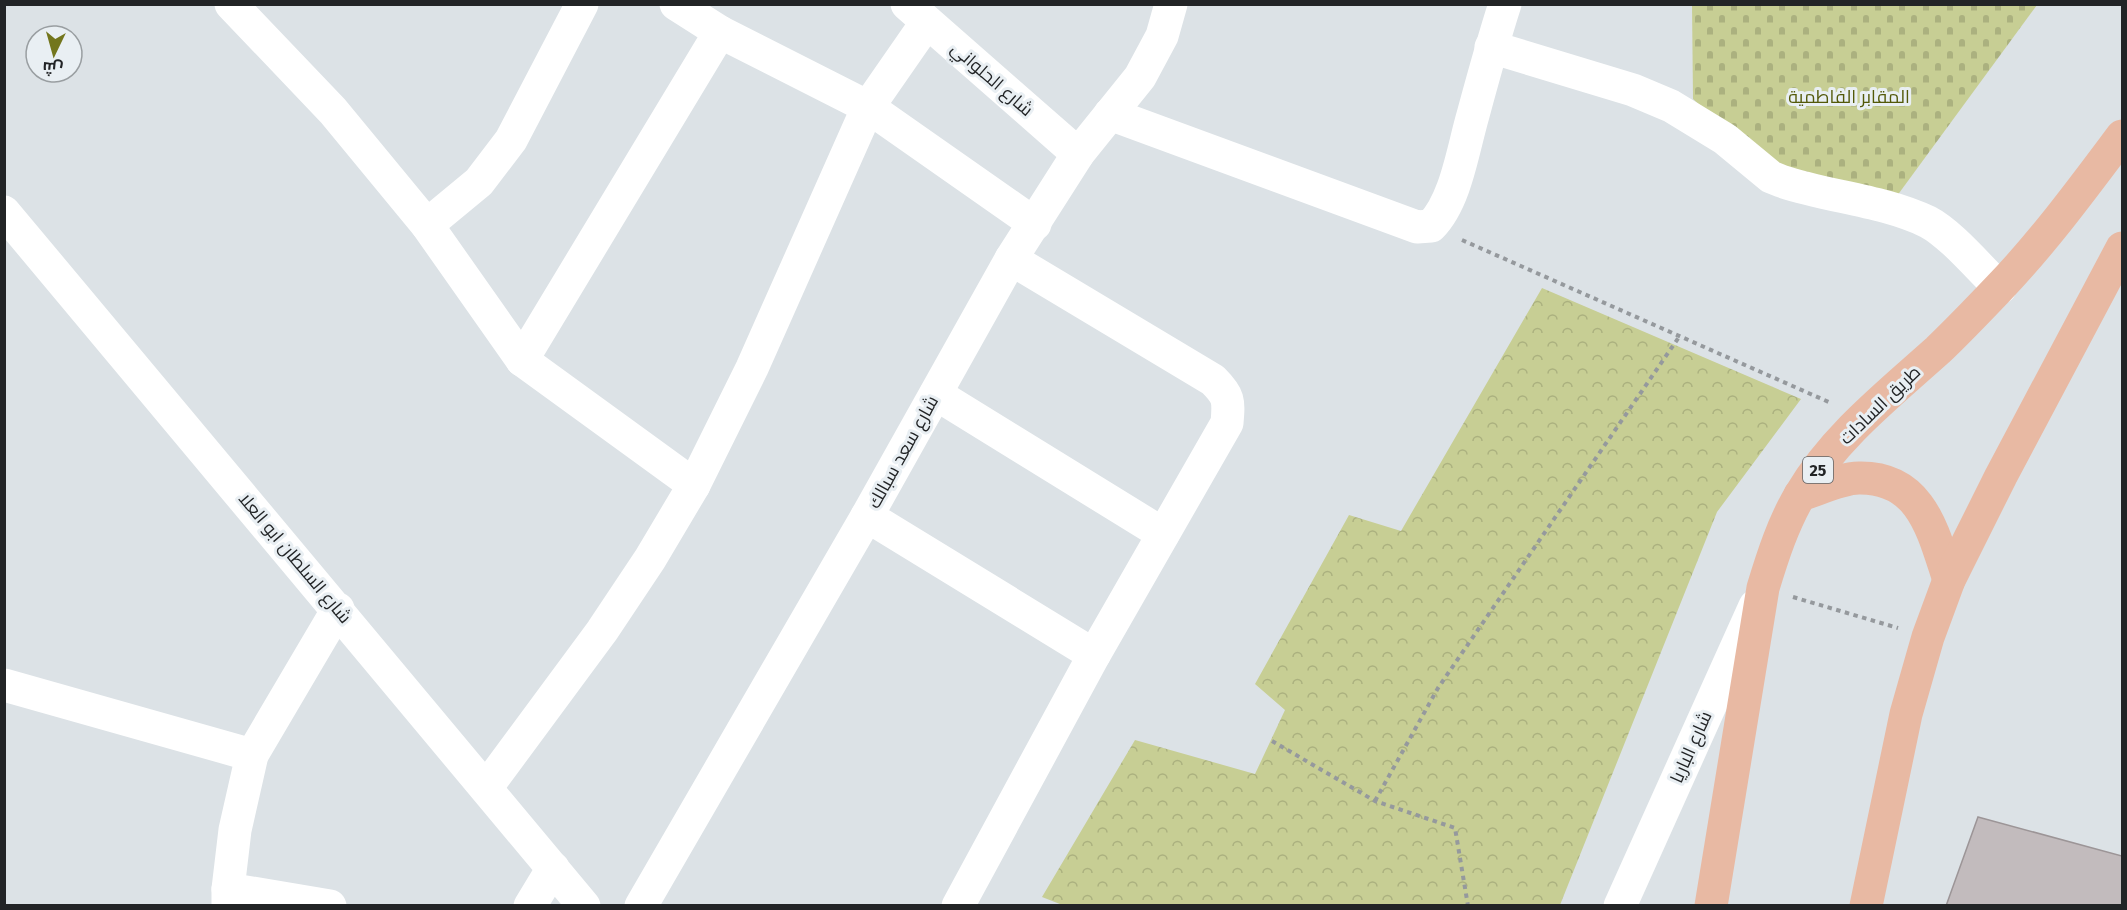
<svg xmlns="http://www.w3.org/2000/svg" width="2127" height="910" viewBox="0 0 2127 910" font-family="'Fira Sans',Cairo,sans-serif">
<style>
.forest{fill:url(#forest-crowns)}
.cemetery{fill:url(#cemetery-stones)}
.building{fill:#c2bbbd;stroke:#9c9597;stroke-width:1.5}
.lines{fill:none;stroke-linecap:round;stroke-linejoin:round}
.path{stroke:#95999d;stroke-width:4;stroke-dasharray:4.5 4.5;stroke-linecap:butt}
.minor{stroke:#fff;stroke-width:33}
.major{stroke:#e8b9a3;stroke-width:33}
.labels{text-anchor:middle;stroke-width:6;stroke-linejoin:round;paint-order:stroke}
.shield{fill:#e9eff3;stroke:#5e6164;stroke-width:1.5}
.shield-label{font-size:16px;font-weight:bold;fill:#222426}
.street-label{font-size:18px;fill:#222426;stroke:#e9eff3}
.park-label{font-size:18px;fill:#535909;stroke:#e9eff3}
</style>
<defs>
<pattern id="forest-crowns" width="20" height="18" patternUnits="userSpaceOnUse" patternTransform="scale(1.5)"><rect width="20" height="18" fill="#c7ce94"/><path d="M2 6a3 3 0 1 1 6 0M12 15a3 3 0 1 1 6 0" fill="none" stroke="#abb17f"/></pattern>
<pattern id="cemetery-stones" width="16" height="16" patternUnits="userSpaceOnUse" patternTransform="scale(1.5)"><rect width="16" height="16" fill="#c7ce94"/><path d="M2 7V4a2 2 0 0 1 4 0v3zM10 15v-3a2 2 0 0 1 4 0v3z" fill="#abb17f"/></pattern>
</defs>
<rect width="100%" height="100%" fill="#dce2e6"/>
<path class="forest" d="M1542,288L1801,399L1717,512L1560,905L1065,906L1042,897L1135,740L1255,774L1285,710L1255,684L1349,515L1401,531Z"/>
<path class="cemetery" d="M1692,5H2037L1894,200L1778,176L1693,99Z"/>
<path class="building" d="M1978,817L2122,856V906H1946Z"/>
<g class="lines">
<g class="path">
<path d="M1462,240L1831,403"/>
<path d="M1793,597L1898,628"/>
<path d="M1272,741L1375,801L1455,828L1468,906"/>
<path d="M1375,801L1438,688L1679,337"/>
</g>
<g class="minor">
<path d="M231,4L333,111L427,225L522,360L694,485"/>
<path d="M676,4L720,32L868,107L1035,224"/>
<path d="M907,4L1078,154"/>
<path d="M1491,47L1633,90L1671,106L1725,139L1771,177L1781,181C1828,197 1882,200 1928,222C1951,234 1980,269 2000,288"/>
<path d="M1110,114L1417,227L1431,226C1456,201 1463,149 1473,115C1483,78 1493,41 1505,4"/>
<path d="M4,212L584,906"/>
<path d="M427,225L479,182L511,140L582,4"/>
<path d="M522,360L720,32"/>
<path d="M936,394L1163,534"/>
<path d="M867,516L1094,655"/>
<path d="M4,685L252,755"/>
<path d="M486,788L602,631L650,559L694,485L752,368L868,107L927,22"/>
<path d="M228,889L330,906"/>
<path d="M228,906V889L235,830L252,755L338,609"/>
<path d="M530,906L553,868"/>
<path d="M641,906L867,516L1011,259L1078,154L1140,77L1162,36L1171,4"/>
<path d="M958,906L1094,655L1227,423C1229,400 1229,396 1213,380L1011,259"/>
<path d="M1620,906L1755,606"/>
</g>
<g class="major">
<path d="M1800,495C1817,490 1842,478 1859,478C1922,477 1933,532 1949,580"/>
<path d="M1711,906L1763,588C1773,555 1783,524 1800,495C1834,437 1889,394 1938,350C1959,330 1979,309 1999,288C2044,241 2083,188 2122,136"/>
<path d="M1866,906L1906,714L1928,637L1949,580L2001,476L2122,248"/>
</g>
</g>
<g class="labels">
<rect class="shield" x="1803" y="457" width="30" height="26" rx="4.5"/>
<g class="shield-label">
<text x="1818" y="476">25</text>
</g>
<g class="street-label">
<text transform="translate(992 79) rotate(41)" y="6">شارع الحلواني</text>
<text transform="translate(1880 405) rotate(-44)" y="6">طريق السادات</text>
<text transform="translate(903 452) rotate(-61)" y="6">شارع سعد سبالك</text>
<text transform="translate(295 558) rotate(50)" y="6">شارع السلطان ابو العلا</text>
<text transform="translate(1691 747) rotate(-66)" y="6">شارع الباريا</text>
</g>
<g class="park-label">
<text x="1849" y="103">المقابر الفاطمية</text>
</g>
</g>
<rect width="2127" height="910" fill="none" stroke="#222426" stroke-width="12"/>
<g transform="translate(54 54) rotate(185)"><circle r="28" fill="#e9eff3" stroke="#999ea1" stroke-width="1.5"/>
<path d="M0-4.5L10 22L0 15L-10 22Z" fill="#73761d"/>
<text y="-9" font-size="16" font-weight="bold" text-anchor="middle" fill="#222426">ش</text>
</g>
</svg>
